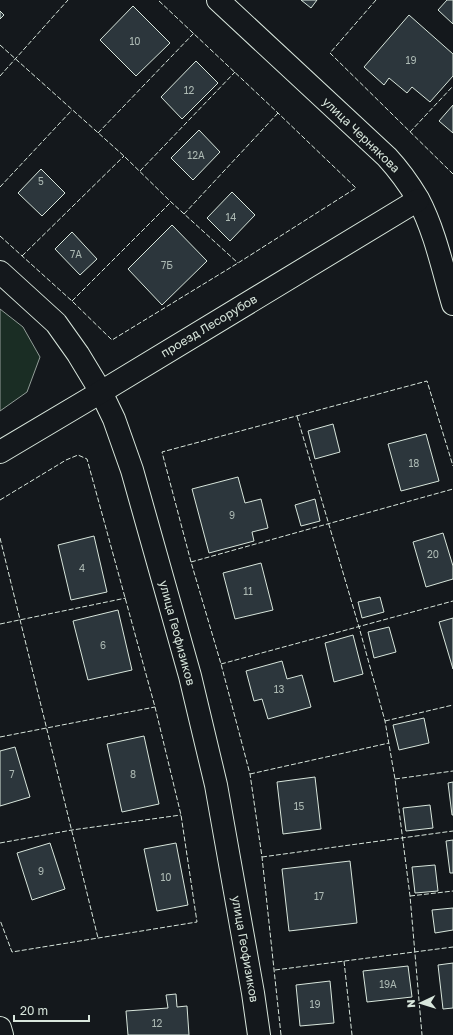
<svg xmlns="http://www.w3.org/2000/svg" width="453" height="1035" viewBox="0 0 453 1035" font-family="'Golos Text',sans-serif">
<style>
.green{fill:#1a2d24;stroke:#939e99}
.building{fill:#2c363c;stroke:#d8e6dc}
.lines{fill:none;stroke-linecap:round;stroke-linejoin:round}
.street-casing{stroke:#d8e6dc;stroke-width:24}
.street{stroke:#14181c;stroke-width:22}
.fence{stroke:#d8e6dc;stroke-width:1;stroke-dasharray:5 2;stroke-linecap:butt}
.labels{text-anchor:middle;stroke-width:3;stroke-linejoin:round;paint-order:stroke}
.number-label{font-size:10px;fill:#adbab4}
.street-label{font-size:12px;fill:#d8e6dc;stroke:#14181c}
</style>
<rect width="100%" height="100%" fill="#14181c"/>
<path class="green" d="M0,309L23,327L40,357L27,392L0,411Z"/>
<g class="building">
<path d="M301,0H317L311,8Z"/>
<path d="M447,0H453V24L438,10Z"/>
<path d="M133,6L170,43L136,76L100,40Z"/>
<path d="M0,11L4,15L0,19Z"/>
<path d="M409,15L453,54V76L430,102L412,87L407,93L389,78L384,85L364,67Z"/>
<path d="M196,61L218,83L182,119L161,97Z"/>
<path d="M453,105V133L439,121Z"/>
<path d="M199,130L220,152L193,180L171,158Z"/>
<path d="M41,169L65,193L42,216L18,193Z"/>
<path d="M232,192L255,215L230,241L207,218Z"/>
<path d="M172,225L207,261L162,305L128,269Z"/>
<path d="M72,232L97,259L80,275L55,249Z"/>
<path d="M333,424L340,452L315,459L308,431Z"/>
<path d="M426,434L439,481L401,491L388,444Z"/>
<path d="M238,477L245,503L261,499L268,528L252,532L254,541L209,553L192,489Z"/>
<path d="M315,499L320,521L301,526L295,505Z"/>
<path d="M443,533L453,566V579L426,587L413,542Z"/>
<path d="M94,536L107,592L71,600L58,545Z"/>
<path d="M261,563L273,610L235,619L223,573Z"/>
<path d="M380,597L384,612L362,618L358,602Z"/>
<path d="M118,610L132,670L88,680L73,621Z"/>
<path d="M453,618V669L439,622Z"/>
<path d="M389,627L396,652L374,658L368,632Z"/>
<path d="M353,635L363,674L334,682L325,643Z"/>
<path d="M282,661L287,679L302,675L311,707L268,719L262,699L254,701L246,671Z"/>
<path d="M424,718L429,743L399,750L393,725Z"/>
<path d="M144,736L159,804L122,812L107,744Z"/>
<path d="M15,747L30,797L0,806V751Z"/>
<path d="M315,777L321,829L283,834L277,782Z"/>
<path d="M453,782V815H452L448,783Z"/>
<path d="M430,805L433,828L406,831L403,808Z"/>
<path d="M453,840V873H450L446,841Z"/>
<path d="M50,843L65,889L32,900L17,853Z"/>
<path d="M176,843L188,905L157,911L144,849Z"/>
<path d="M350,861L357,923L289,931L282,869Z"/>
<path d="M435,865L438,891L415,893L412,867Z"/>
<path d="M453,908V930L435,933L432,910Z"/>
<path d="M453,963V1008L443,1009L438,965Z"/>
<path d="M408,966L412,997L367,1002L363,971Z"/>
<path d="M330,981L334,1023L300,1026L296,985Z"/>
<path d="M176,994L177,1007L187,1006L189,1035H128L126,1011L168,1008L166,995Z"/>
</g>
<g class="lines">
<defs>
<g id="street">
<path d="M218,0L387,157C399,170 409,184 418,199C435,231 443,270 453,304"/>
<path d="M0,272L56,323L78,354L101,392L114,419L132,470L190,676L216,785L253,993L259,1035"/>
<path d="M0,452L101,392L418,200"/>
<path d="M0,1028L2,1035"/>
</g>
</defs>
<use href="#street" class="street-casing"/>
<use href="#street" class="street"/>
<g class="fence">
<path d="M376,0L330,53L453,174"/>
<path d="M0,45L124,156L171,202L238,263"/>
<path d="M0,76L68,0"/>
<path d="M410,132L453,86"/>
<path d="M98,133L194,33"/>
<path d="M140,171L235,72"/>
<path d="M0,187L72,110"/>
<path d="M184,214L278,113"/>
<path d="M0,236L72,301L112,340L238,263L356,188L278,113L158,0"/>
<path d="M22,256L124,156"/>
<path d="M72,301L171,202"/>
<path d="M297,416L359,627L385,721L395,779L410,896L422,1035"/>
<path d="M0,500L66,460L78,455L87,459L155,707L181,815L197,922L12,952L0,920"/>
<path d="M0,538L98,938"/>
<path d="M191,562L453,489"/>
<path d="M0,624L126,598"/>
<path d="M221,664L453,601"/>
<path d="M385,721L453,705"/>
<path d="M0,737L155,707"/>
<path d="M250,774L389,743"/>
<path d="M395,779L453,771"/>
<path d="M0,843L72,830L181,815"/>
<path d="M262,857L453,831"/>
<path d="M410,896L453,891"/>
<path d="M344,961L352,1035"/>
<path d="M275,970L453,947"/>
<path d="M281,1035L262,857L250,774L221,664L191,562L162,452L427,381L453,466"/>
</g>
</g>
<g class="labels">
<g class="number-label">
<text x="135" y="45">10</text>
<text x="411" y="64">19</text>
<text x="189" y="94">12</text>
<text x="196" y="159">12А</text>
<text x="41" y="185">5</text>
<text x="231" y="221">14</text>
<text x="76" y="258">7А</text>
<text x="167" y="269">7Б</text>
<text x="414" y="467">18</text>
<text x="232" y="519">9</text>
<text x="433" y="558">20</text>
<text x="82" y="572">4</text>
<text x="248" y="595">11</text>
<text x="103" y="649">6</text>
<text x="279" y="693">13</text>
<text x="12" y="778">7</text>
<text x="133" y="778">8</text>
<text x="299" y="810">15</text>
<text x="41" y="875">9</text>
<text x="166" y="881">10</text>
<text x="319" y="900">17</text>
<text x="388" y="988">19А</text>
<text x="315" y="1008">19</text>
<text x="157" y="1027">12</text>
</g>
<g class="street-label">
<text transform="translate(361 135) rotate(44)" y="4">улица Чернякова</text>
<text transform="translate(209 326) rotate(-31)" y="4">проезд Лесорубов</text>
<text transform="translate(177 633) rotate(75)" y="4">улица Геофизиков</text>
<text transform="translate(245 949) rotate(80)" y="4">улица Геофизиков</text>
</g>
</g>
<g transform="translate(421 1003) rotate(266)" stroke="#14181c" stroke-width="3" paint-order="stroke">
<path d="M0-3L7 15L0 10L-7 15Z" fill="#d8e6dc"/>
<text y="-6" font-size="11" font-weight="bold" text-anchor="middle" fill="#d8e6dc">N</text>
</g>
<path d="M14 1015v6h75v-6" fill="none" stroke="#d8e6dc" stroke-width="2"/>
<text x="20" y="1015" font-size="12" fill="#d8e6dc" stroke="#14181c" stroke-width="3" paint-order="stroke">20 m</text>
</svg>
